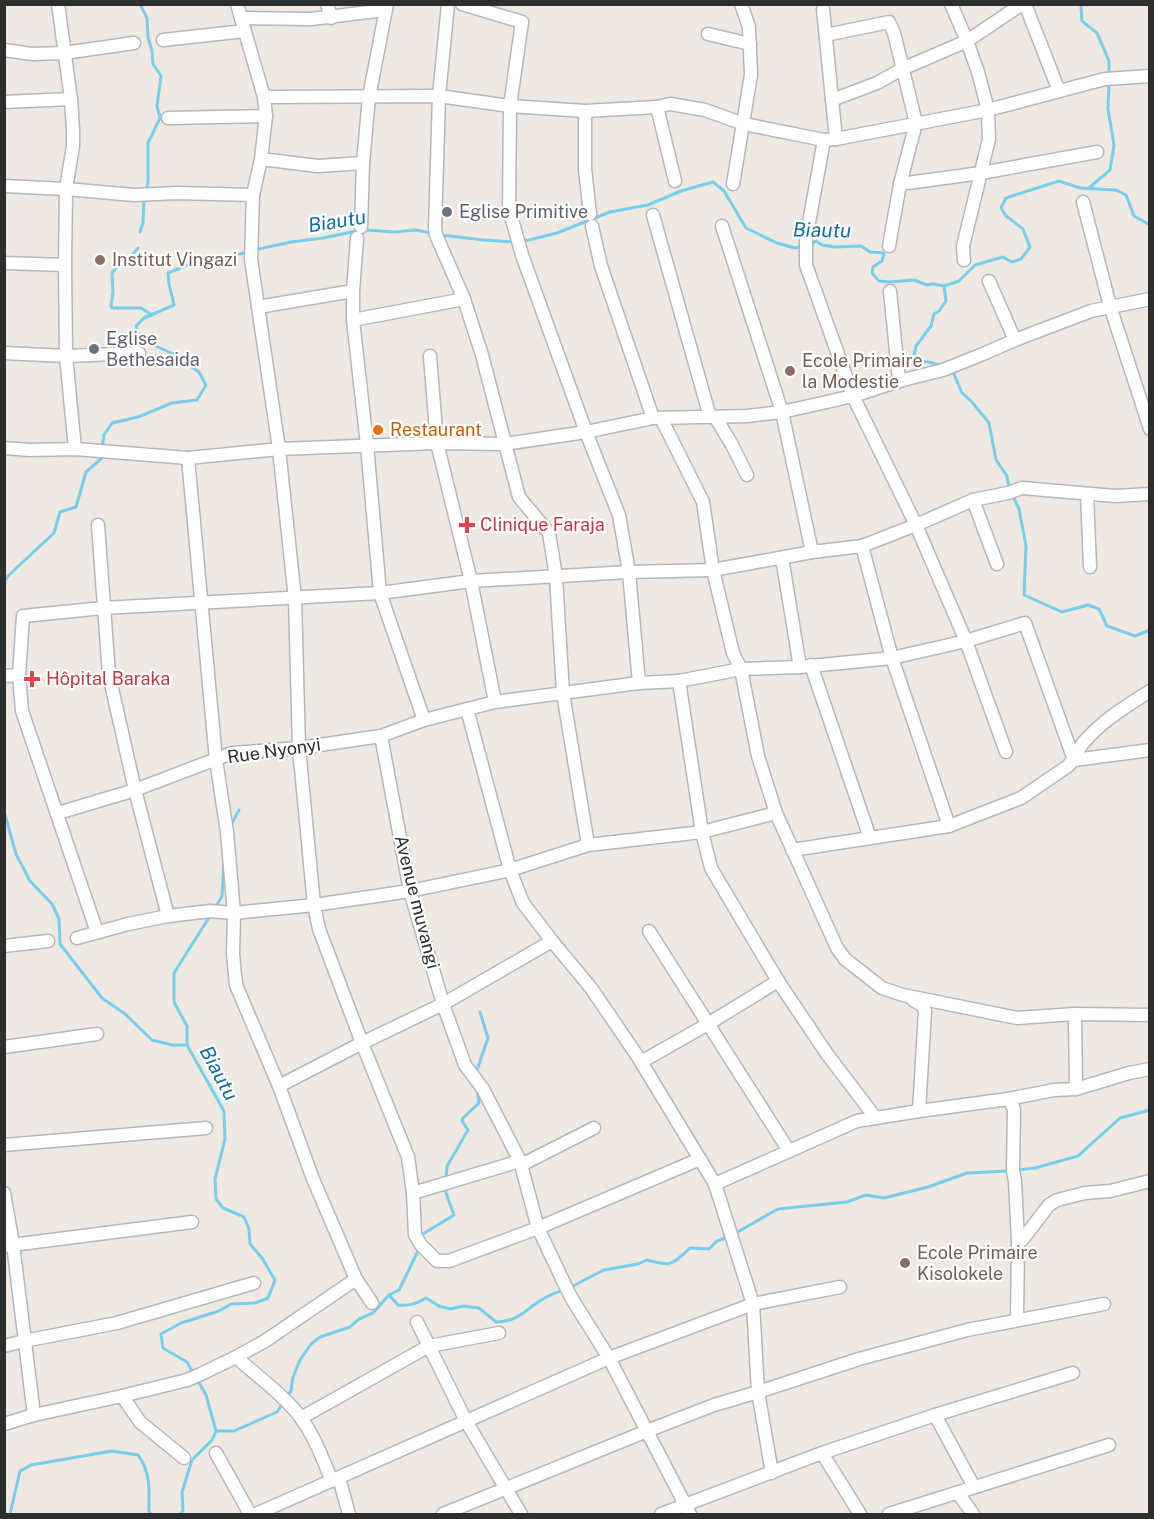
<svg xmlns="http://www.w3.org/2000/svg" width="1154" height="1519" viewBox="0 0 1154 1519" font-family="'Public Sans',sans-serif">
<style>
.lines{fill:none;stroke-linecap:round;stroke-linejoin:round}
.stream{stroke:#75cff0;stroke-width:3}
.minor-casing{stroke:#b4b7c1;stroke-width:15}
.minor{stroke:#fff;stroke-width:12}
.worship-dot{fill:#6b7280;stroke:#fff;stroke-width:2}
.education-dot{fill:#8d6e63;stroke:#fff;stroke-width:2}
.food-dot{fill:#e8710a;stroke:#fff;stroke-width:2}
.health-dot{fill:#e0444e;stroke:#fff;stroke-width:2}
.labels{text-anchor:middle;stroke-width:4.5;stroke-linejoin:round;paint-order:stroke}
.worship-label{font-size:18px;fill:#5b616d;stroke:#fff;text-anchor:start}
.education-label{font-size:18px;fill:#785e54;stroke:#fff;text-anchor:start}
.food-label{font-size:18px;fill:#c56008;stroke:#fff;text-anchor:start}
.health-label{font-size:18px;fill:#be3a42;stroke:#fff;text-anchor:start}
.street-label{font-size:18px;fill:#2e2e2e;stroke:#fff}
.water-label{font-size:20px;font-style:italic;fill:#0d6fa3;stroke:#fff}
</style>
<rect width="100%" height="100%" fill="#efe9e1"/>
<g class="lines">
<g class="stream">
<path d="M140,4L147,18L148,37L152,51L153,64L161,76L157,106L160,118L148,143V182L146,192"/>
<path d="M1083,4L1081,7L1082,21L1097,33L1109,61V76"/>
<path d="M1089,188L1110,170L1114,145L1108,109L1109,83"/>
<path d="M140,232L143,223L144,198"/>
<path d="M441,235L483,240L515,242"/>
<path d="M521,241L529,240L557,233L610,212L648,205L681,191L713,182L724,191L746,228L777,243L795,248L804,246"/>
<path d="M810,245L816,241L822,245L835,247L861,246L870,252L884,253L882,261L873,267L872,273L879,281L890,282L914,280L927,285L933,284L944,286L959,281L975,265L1003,257L1012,262L1021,259L1030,247L1023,229L1006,216L1001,208L1006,198L1059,181L1080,188L1116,190L1126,195L1134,216L1150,225"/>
<path d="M138,248L133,254L118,265L112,273L113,292L111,306L112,308H141L152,315"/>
<path d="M254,250L291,242L323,238L352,232L365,230L395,232L416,230L431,233"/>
<path d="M942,366L929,362L920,361L914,355L916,346L931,326L934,314L939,311L946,301L944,286"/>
<path d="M950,372L954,374L962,393L972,402L989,423L996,460L1007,476L1009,488"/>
<path d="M102,448L104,435L112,423L138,417L172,403L197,400L206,385L199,372L169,352L151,344L137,332L136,326L144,318L174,305L169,284L168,273L200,260L231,256L248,252"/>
<path d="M1012,494L1019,509L1026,546L1024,595L1062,612L1088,605L1099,609L1107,626L1135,636L1150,630"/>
<path d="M4,582L8,576L26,559L54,533L60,512L76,507L86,472L101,459L102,455"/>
<path d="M4,811L16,854L30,881L52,904L59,919L60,944L102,998L125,1014L152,1040L172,1045H187L224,1111L225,1139L215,1179L216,1199L223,1208L244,1217L249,1229L250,1244L262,1258L275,1280L268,1298L255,1303L231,1304L219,1311L181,1323L161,1334L163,1348L187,1362L193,1373"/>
<path d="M230,827L239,810"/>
<path d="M215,908L222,896L224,865"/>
<path d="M187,1045V1026L174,1002V973L210,916"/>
<path d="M476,1073L488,1038L480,1012"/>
<path d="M1016,1170L1035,1168L1078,1156L1120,1118L1150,1110"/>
<path d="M446,1181L447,1166L468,1130L462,1121L463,1118L479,1103L477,1089"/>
<path d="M734,1234L778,1209L847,1202L866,1195L884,1198L928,1187L967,1173L1009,1171"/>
<path d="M422,1237L423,1234L454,1215L446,1193V1188"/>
<path d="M571,1287L604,1270L638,1264L647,1260C671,1267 672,1265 690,1248L709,1249L717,1241L728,1237"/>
<path d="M389,1295L399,1290L419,1249"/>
<path d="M286,1397L291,1391L293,1377L300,1360L311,1344L320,1337L350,1327L359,1319L373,1313L389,1295L398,1305C410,1306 416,1304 426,1298L439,1306L450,1309L464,1306L479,1308L496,1322C518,1321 522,1313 538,1302C546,1296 556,1293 565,1289"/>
<path d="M216,1431H234L277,1412L283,1403"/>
<path d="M10,1514L20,1471L31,1465L112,1451L138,1455C151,1473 149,1490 149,1511L151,1514"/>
<path d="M180,1514L183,1511L182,1492L192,1460L212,1440L216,1431L206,1395L197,1379"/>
</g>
<defs>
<g id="minor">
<path d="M58,4L71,99L73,130V146L66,189L65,265L66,356L75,449"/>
<path d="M237,4L264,97L266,116L261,159L253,195L251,259L279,449L295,599L299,748L314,905L319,929L362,1043L408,1157L413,1193L415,1235L421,1245L437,1261H449L538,1228L700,1159"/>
<path d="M327,4L331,18"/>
<path d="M448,4L439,96L435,228L436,235L464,299L482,355L519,497L549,533L556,577L563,693L588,845"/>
<path d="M462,4L522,22L510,106L509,209L522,255L586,432L619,515L629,572L639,683"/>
<path d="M951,4L967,41L978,72L988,110L989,139L963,246L964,260"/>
<path d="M1025,4L1059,91"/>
<path d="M823,9L836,139"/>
<path d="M241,18L311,19L385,10"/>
<path d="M708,34L750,44"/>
<path d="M826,35L889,22L894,33L916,123L900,184L889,246"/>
<path d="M163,40L245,31"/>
<path d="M4,50L32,54L64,53L134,43"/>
<path d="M264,97L439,96L510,106L585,111L657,107L670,104L705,110L744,124L824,140L836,139L988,110L1105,79L1150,76"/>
<path d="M832,100L877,83L902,69L967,41L1022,4"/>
<path d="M4,102L71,99"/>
<path d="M657,107L675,181"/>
<path d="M585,111V169L590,214"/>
<path d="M168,118L266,116"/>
<path d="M824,140L806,239V265L853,396L916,525L966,641L1006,752"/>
<path d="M261,159L318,166L363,163"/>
<path d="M733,184L751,75L749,27L741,4"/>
<path d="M900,184L981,173L1097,152"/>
<path d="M4,186L66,189L134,195L177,193L253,195"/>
<path d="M1083,202L1110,306L1150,429"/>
<path d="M653,215L710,417"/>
<path d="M592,226L601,266L653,418"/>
<path d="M722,226L782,412L812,552"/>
<path d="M361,227L363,163L369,97L387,4"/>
<path d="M357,238L353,291V320L367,445L380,593L424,720"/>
<path d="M4,263L65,265"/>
<path d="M989,281L1015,340"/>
<path d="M890,291L899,381"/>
<path d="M258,307L353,291"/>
<path d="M353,320L464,299"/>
<path d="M4,353L66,356L139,353"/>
<path d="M430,356L437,443L471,581L495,702"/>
<path d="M715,417L731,443L747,475"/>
<path d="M661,418L703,502L713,570L733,653L741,669L758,756L776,813L837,948L845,959L882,988L903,995L1017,1018L1075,1014L1150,1015"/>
<path d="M4,448L29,450L75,449L188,458L279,449L437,443L505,444L586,432L653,418L747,416L782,412L853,396L899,381L943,370L983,354L1015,340L1091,311L1150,299"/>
<path d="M188,458L216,760L227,832L234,913L233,954L236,985L279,1086L313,1179L356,1279L372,1303"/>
<path d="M1087,494L1090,567"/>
<path d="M973,500L997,564"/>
<path d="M98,525L109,675L135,790L168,916"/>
<path d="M862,546L892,658L949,826"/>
<path d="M782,558L800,667"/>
<path d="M811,665L870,838"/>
<path d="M4,676L19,675"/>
<path d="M679,681L702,832L711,868L778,981L827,1054L875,1117"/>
<path d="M467,709L510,870L523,903L552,941L591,988L638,1057L715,1184L753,1304L758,1392L772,1473"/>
<path d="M381,736L410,891L443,1004L465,1065L483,1089L520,1161L538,1228L565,1285L572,1299L609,1358L690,1514"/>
<path d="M1074,760L1150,750"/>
<path d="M58,813L135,790L232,753L299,748L381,736L424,720L495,702L639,683L679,681L741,669L800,667L892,658L966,641L1025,623L1074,760"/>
<path d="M792,850L949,826L1021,798L1068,766C1075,759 1077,750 1083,743C1103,720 1125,707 1150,691"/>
<path d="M649,931L789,1151"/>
<path d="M97,932L22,711L19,675L23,616L103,608L380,593L471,581L629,572L713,570L812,552L862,546L916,525L973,500L1008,493L1022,488L1115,496L1150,494"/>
<path d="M77,938L128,924L168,916L210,911L234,913L314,905L410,891L510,870L588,845L702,832L776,813"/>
<path d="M4,946L48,941"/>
<path d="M913,1000L922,1005L925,1011L919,1111"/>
<path d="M1075,1014L1076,1089"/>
<path d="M4,1047L97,1034"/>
<path d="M641,1062L708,1024L778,981"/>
<path d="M279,1086L362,1043L443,1004L552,941"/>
<path d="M1008,1099L1014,1109L1013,1171L1015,1181L1018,1241L1017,1320"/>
<path d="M4,1145L206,1128"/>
<path d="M521,1165L594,1128"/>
<path d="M715,1184L857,1121L919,1111L1008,1099L1054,1090L1076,1089L1129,1073L1150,1069"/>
<path d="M4,1193L13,1244L34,1415"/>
<path d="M413,1193L520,1161"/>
<path d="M1018,1241L1022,1240L1049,1205L1057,1200L1085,1193L1110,1191L1150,1181"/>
<path d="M4,1246L192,1222"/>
<path d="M417,1322L466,1421L521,1514"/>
<path d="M4,1346L24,1341L117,1323L254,1283"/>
<path d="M236,1357C256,1375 286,1397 301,1418C315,1437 323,1460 332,1481"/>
<path d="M122,1396L140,1422L184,1458"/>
<path d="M935,1415L974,1487"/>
<path d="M301,1418L429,1346L499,1333"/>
<path d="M4,1424L34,1415L122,1396L187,1380L201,1374L236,1357L265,1341L356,1279"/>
<path d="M216,1453L250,1514"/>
<path d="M822,1453L860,1514"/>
<path d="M339,1478L349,1514"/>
<path d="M958,1493L973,1514"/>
<path d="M256,1514L609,1358L753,1304L840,1287"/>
<path d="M443,1514L647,1431L714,1405L758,1392L859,1359L967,1330L1104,1304"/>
<path d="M661,1514L822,1453L935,1415L1073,1373"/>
<path d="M889,1514L1109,1445"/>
</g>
</defs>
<use href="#minor" class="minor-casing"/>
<use href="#minor" class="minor"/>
</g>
<g class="worship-dot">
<circle cx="447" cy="212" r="6"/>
<circle cx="94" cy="349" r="6"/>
</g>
<g class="education-dot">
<circle cx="100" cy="260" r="6"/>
<circle cx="790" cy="371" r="6"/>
<circle cx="905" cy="1263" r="6"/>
</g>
<circle class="food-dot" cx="378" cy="430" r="6"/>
<g class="health-dot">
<path d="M464 516h6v6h6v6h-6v6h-6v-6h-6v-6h6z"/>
<path d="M29 670h6v6h6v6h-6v6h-6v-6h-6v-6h6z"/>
</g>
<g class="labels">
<g class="worship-label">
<text x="459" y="218">Eglise Primitive</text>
<text x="106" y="345">Eglise<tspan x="106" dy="21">Bethesaida</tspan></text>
</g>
<g class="education-label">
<text x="112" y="266">Institut Vingazi</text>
<text x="802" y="367">Ecole Primaire<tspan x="802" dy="21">la Modestie</tspan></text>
<text x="917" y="1259">Ecole Primaire<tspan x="917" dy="21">Kisolokele</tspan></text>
</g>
<g class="food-label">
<text x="390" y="436">Restaurant</text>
</g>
<g class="health-label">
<text x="480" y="531">Clinique Faraja</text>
<text x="46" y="685">Hôpital Baraka</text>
</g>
<g class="street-label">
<text transform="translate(274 751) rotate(-8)" y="6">Rue Nyonyi</text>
<text transform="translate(417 902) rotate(76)" y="6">Avenue muvangi</text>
</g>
<g class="water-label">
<text transform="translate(337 221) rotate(-9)" y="7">Biautu</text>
<text transform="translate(822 230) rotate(1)" y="7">Biautu</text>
<text transform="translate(219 1073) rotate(62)" y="7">Biautu</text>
</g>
</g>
<rect width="1154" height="1519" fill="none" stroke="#2e2e2e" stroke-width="12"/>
</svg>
